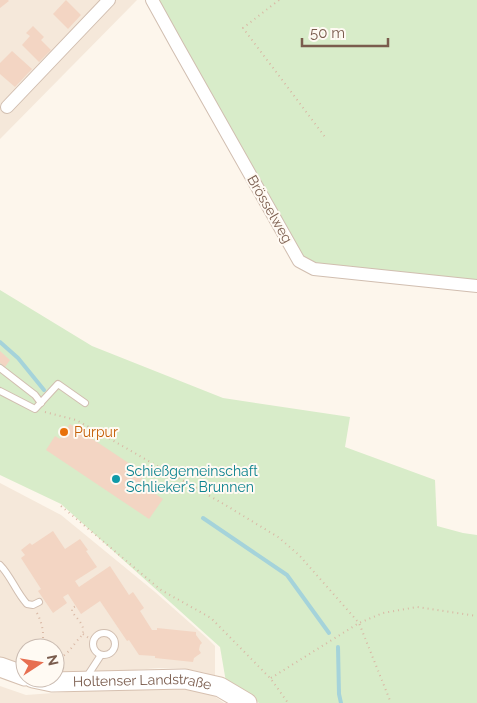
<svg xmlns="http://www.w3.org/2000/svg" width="477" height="703" viewBox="0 0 477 703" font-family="Raleway,sans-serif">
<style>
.residential{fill:#f5e8da}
.green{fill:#d8ecc9}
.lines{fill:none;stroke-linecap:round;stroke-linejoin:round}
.stream{stroke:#a5d3da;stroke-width:4}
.building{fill:#f3d5c3}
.service-casing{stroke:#d1beb0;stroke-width:8}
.minor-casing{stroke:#d1beb0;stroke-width:14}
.secondary-casing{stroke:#d6c0b0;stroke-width:21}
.path{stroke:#d9b8a5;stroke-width:2;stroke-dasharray:1 4;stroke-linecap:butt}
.service{stroke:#fff;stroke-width:6}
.minor{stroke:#fff;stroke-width:12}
.secondary{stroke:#fff;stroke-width:19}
.food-dot{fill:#e8710a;stroke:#fffaf3;stroke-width:2}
.culture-dot{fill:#0f9aa8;stroke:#fffaf3;stroke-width:2}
.labels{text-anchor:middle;stroke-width:4;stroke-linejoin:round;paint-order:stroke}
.street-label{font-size:14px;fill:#7a5c4d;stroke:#fffaf3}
.food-label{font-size:14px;fill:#c56008;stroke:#fffaf3;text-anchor:start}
.culture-label{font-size:14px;fill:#0d838f;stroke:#fffaf3;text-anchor:start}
</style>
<rect width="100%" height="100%" fill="#fdf6ec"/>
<g class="residential">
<path d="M0,0H137L0,139Z"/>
<path d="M0,483L61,515L155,592L207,638L215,646V677L206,673L186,669L159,668L109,672L55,673V648H25V668L0,659Z"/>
<path d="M0,686L26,695L135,687L206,690L224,703H0Z"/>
</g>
<g class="green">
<path d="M152,0H477V286L299,261Z"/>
<path d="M0,290L92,346L223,398L350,417L345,447L435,480L437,526L463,533L477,535V703H259L252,697L226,682L220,647L61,504L0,475Z"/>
</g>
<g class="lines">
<g class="stream">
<path d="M0,342L18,358L44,390"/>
<path d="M203,518L287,575L329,633"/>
<path d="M338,647L339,694L341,703"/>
</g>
</g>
<g class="building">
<path d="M0,0H8L9,1L0,8Z"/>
<path d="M66,0L81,15L68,29L53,14Z"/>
<path d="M33,26L44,37L41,40L51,50L39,62L22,45L30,36L26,33Z"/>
<path d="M12,51L32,69L15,87L0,74V63Z"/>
<path d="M0,351L10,360L5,367L0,363Z"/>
<path d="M70,424L145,474L139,483L163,499L149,519L46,450L55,436L60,439Z"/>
<path d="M53,531L65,549L80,539L88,550L86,551L97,567L75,581L79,587L110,566L129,595L133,592L144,608L140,611L152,630H157V628L196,632V635L202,643L200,645L199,650L201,653L194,658L193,662L155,658V656L139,655L129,640L127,641L100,601L81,614L68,594L63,597L67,603L53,613L38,591L41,589L21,558L25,555L21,550L30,543L32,545Z"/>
</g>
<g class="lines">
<defs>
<g id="service">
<path d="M0,368L35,395L41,403"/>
<path d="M0,391L35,409L58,384L85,403"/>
<path d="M0,565C11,576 16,592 27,604L33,605L39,602"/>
<circle cx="104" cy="644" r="11"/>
<path d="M86,678L101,655"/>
</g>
<g id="minor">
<path d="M152,0L178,47L299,261L314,269L477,286"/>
<path d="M7,107L109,0"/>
</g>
<g id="secondary">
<path d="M0,667L25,676"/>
<path id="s1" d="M33,678L52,682L185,679L220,687L247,703"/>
</g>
</defs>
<use href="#service" class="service-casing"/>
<use href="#minor" class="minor-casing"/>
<use href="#secondary" class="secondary-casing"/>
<g class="path">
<path d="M279,0L243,28L325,137"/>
<path d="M45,412L76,420L98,432L222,503L278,537L299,555L359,623L391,703"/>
<path d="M61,506L161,590L211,618L271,679L288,703"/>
<path d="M37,613C43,625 45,636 41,648"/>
<path d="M83,634L93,641"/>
<path d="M55,660C65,657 70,650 76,642C80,637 84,635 83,628C81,621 75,617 72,611V608L76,606"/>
<path d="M271,678L359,623L383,613L417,607L477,616"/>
</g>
<use href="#service" class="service"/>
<use href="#minor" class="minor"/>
<use href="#secondary" class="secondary"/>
</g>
<circle class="food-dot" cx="64" cy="432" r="5"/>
<circle class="culture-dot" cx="116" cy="479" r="5"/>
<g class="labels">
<g class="street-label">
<text transform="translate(270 209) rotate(60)" y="5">Brösselweg</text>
<text dy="5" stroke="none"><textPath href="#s1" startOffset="110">Holtenser Landstraße</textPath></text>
</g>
<g class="food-label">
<text x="74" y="437">Purpur</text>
</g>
<g class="culture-label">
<text x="126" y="476">Schießgemeinschaft<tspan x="126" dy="16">Schlieker's Brunnen</tspan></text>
</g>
</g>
<g transform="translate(40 663) rotate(78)"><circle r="24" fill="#fffaf3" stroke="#cabbb1"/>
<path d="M0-4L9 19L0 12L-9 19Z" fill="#e76f51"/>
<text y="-8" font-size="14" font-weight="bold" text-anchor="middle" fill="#7a5c4d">N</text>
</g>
<path d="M302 38v8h86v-8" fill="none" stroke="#7a5c4d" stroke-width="2.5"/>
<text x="310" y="38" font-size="15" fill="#7a5c4d" stroke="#fffaf3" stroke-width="4" paint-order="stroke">50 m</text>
</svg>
